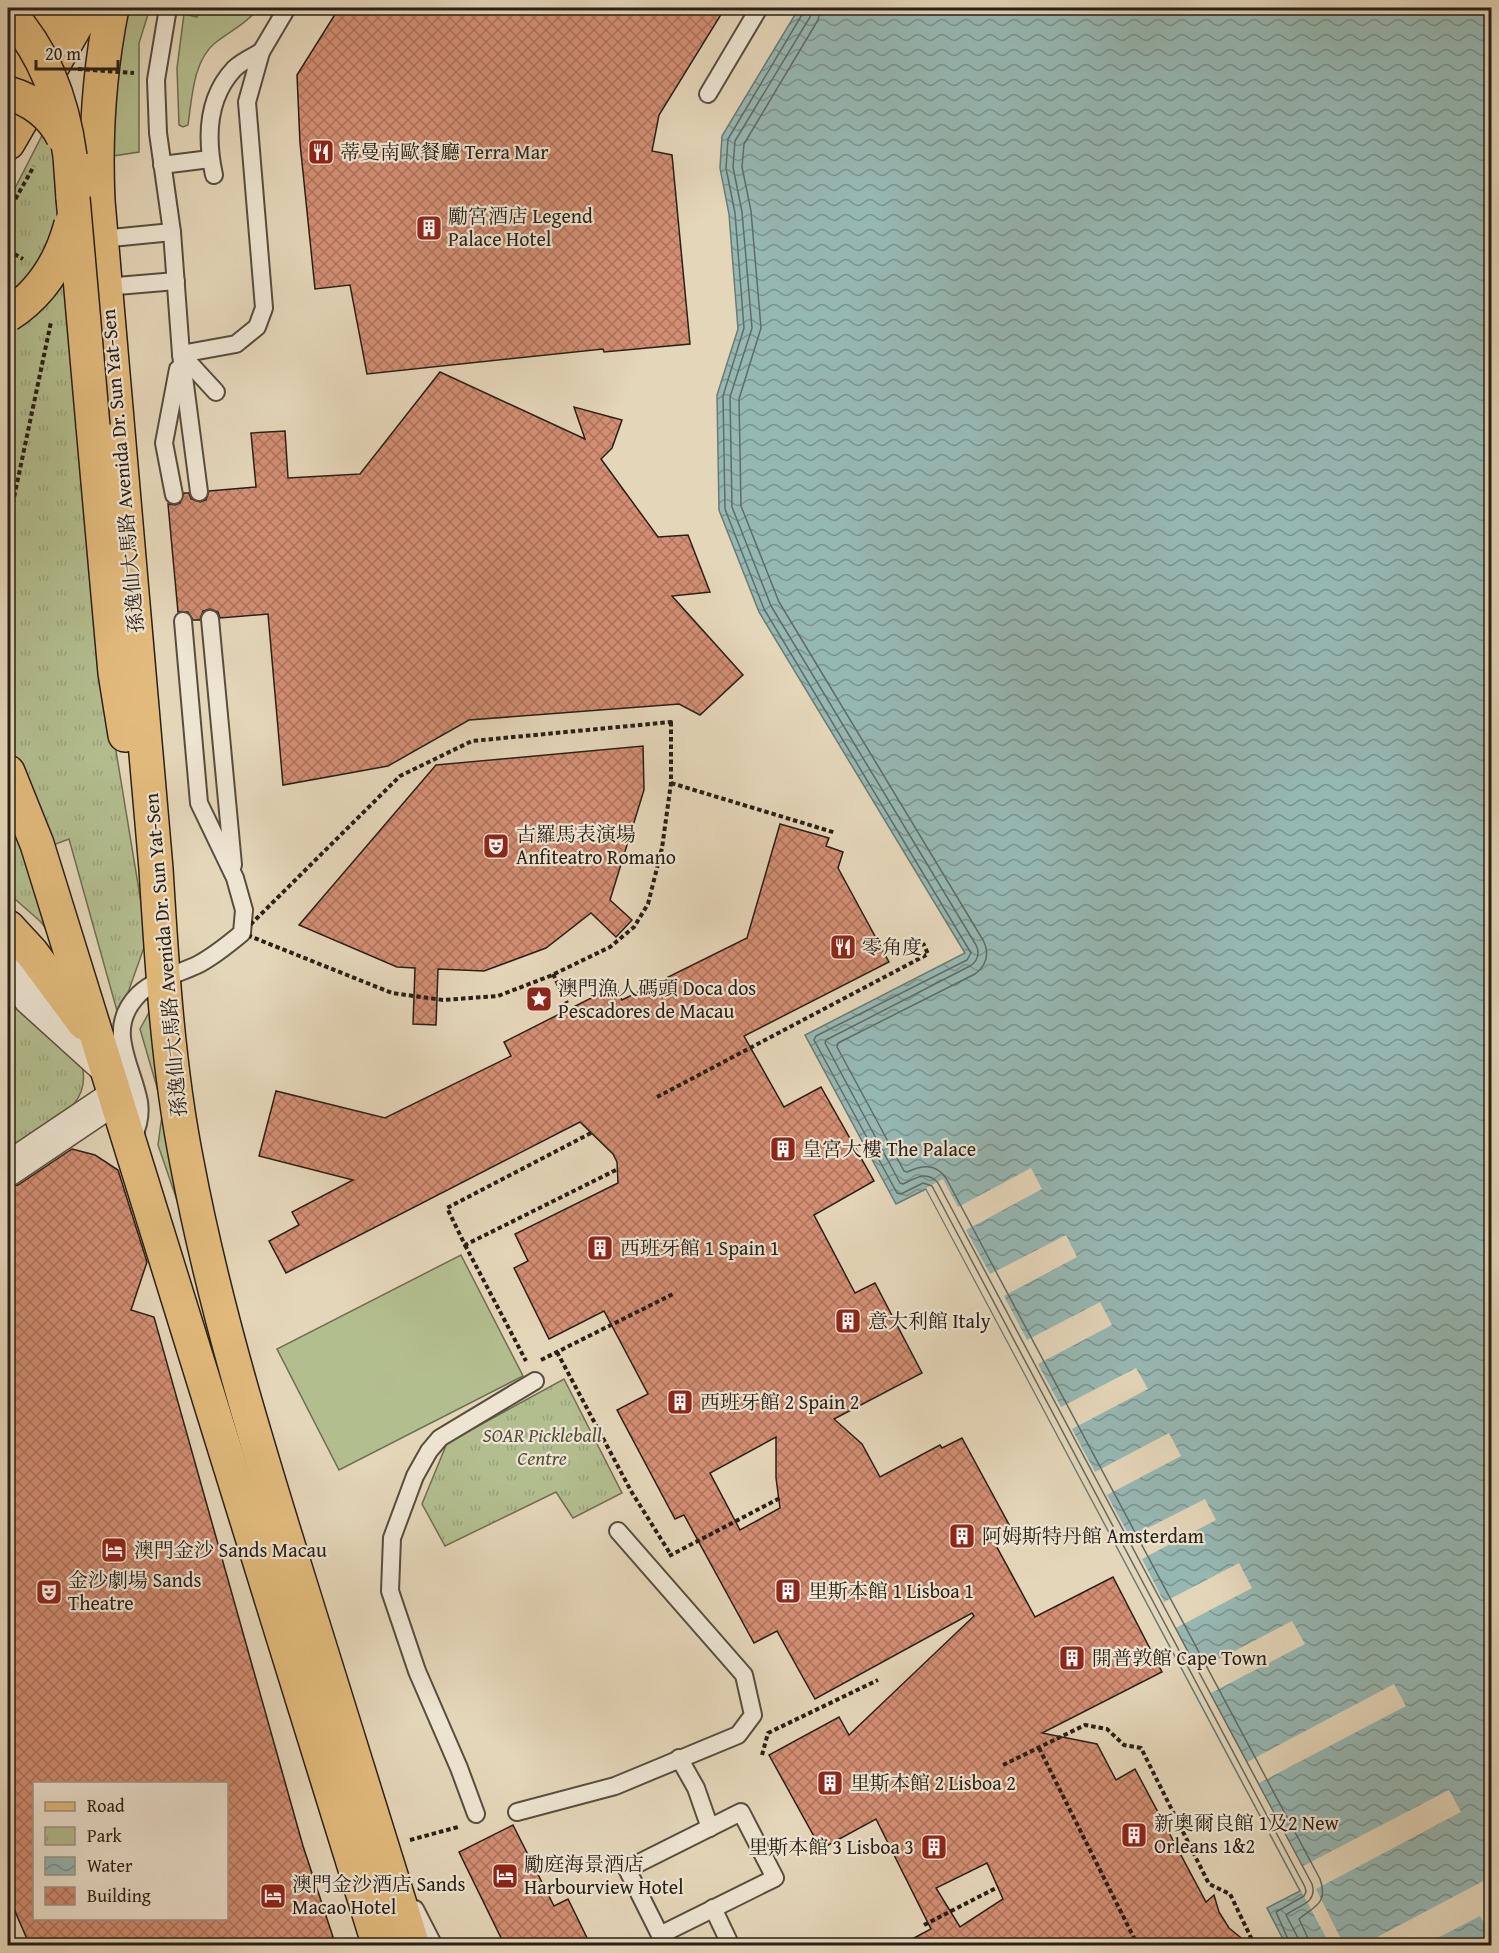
<svg xmlns="http://www.w3.org/2000/svg" width="1499" height="1953" viewBox="0 0 1499 1953" font-family="'Gentium Book Plus','Noto Serif SC',serif">
<style>
.grass{fill:#b3be8f;stroke:#6e6f52;stroke-width:1.5}
.park{fill:url(#park-tufts);stroke:#6e6f52;stroke-width:1.5}
.water{fill:url(#water-waves);stroke:#6a7b74;stroke-width:1.5}
.pier{fill:#e4d6b8}
.lines{fill:none;stroke-linecap:round;stroke-linejoin:round}
.shore{stroke:#606c64;stroke-width:1.5}
.building{fill:url(#building-cross-hatch);stroke:#292016;stroke-width:1.5;fill-rule:evenodd}
.service-casing{stroke:#584e3e;stroke-width:20}
.minor-casing{stroke:#584e3e;stroke-width:36}
.primary-casing{stroke:#292016;stroke-width:36}
.path{stroke:#292016;stroke-width:4;stroke-dasharray:4.5 3;stroke-linecap:butt}
.service{stroke:#ede4d1;stroke-width:16}
.minor{stroke:#ede4d1;stroke-width:33}
.primary{stroke:#e2bb7c;stroke-width:33}
.primary-bridge-casing{stroke:#292016;stroke-width:36;stroke-linecap:butt}
.path-bridge{stroke:#292016;stroke-width:4;stroke-dasharray:4.5 3;stroke-linecap:butt}
.primary-bridge{stroke:#e2bb7c;stroke-width:33}
.labels{text-anchor:middle;stroke-width:4.5;stroke-linejoin:round;paint-order:stroke}
.poi-label{font-size:20px;fill:#292016;stroke:#ede4d1;text-anchor:start}
.street-label{font-size:20px;fill:#292016;stroke:#ede4d1}
.park-label{font-size:20px;font-style:italic;fill:#524f3a;stroke:#ede4d1}
</style>
<defs>
<pattern id="park-tufts" width="24" height="20" patternUnits="userSpaceOnUse" patternTransform="scale(1.5)"><rect width="24" height="20" fill="#b3be8f"/><path d="M3 7l-1-3M5 7V3M7 7l1-3M15 17l-1-3M17 17v-4M19 17l1-3" fill="none" stroke="#9aa37b"/></pattern>
<pattern id="water-waves" width="16" height="10" patternUnits="userSpaceOnUse" patternTransform="scale(1.5)"><rect width="16" height="10" fill="#96b8b3"/><path d="M0 5q4-4 8 0t8 0" fill="none" stroke="#7a9591"/></pattern>
<pattern id="building-cross-hatch" width="8" height="8" patternUnits="userSpaceOnUse" patternTransform="scale(1.5)"><rect width="8" height="8" fill="#d38e73"/><path d="M0 0l8 8M0 8l8-8" fill="none" stroke="#ab745d"/></pattern>
</defs>
<rect width="100%" height="100%" fill="#e4d6b8"/>
<filter id="stains"><feTurbulence type="fractalNoise" baseFrequency=".00333" numOctaves="4"/><feColorMatrix values="0 0 0 0 .2 0 0 0 0 .09 0 0 0 0 .02 0 0 0 .5 -.17"/></filter>
<radialGradient id="worn" r=".72"><stop offset=".6" stop-color="#630" stop-opacity="0"/><stop offset="1" stop-color="#630" stop-opacity=".3"/></radialGradient>
<g class="grass">
<path d="M122,8H150L139,43V152L106,157Z"/>
<path d="M200,8H258C248,23 230,31 215,43C193,61 192,98 188,125L183,127L179,125L177,68L184,14L197,17Z"/>
<path d="M153,1005L191,1241L158,1145L163,1108L140,1029Z"/>
<path d="M461,1255L523,1376L339,1470L277,1349Z"/>
</g>
<g class="park">
<path d="M53,114L103,672L147,939L119,1018L69,839L37,851L70,962L41,922L8,893V202Z"/>
<path d="M8,989L80,1059C97,1106 50,1122 17,1144L8,1147Z"/>
<path d="M564,1379L622,1493L573,1518L556,1492L445,1546L422,1504L447,1443Z"/>
</g>
<path class="water" d="M799,8H1491V1945H1286L1267,1908L1300,1891L926,1189L896,1204L805,1035L965,953L759,612L719,510L717,395L738,329L729,214L720,168L722,136Z"/>
<g class="pier">
<path d="M1031,1168L1042,1189L966,1230L990,1274L1066,1235L1077,1257L1004,1296L1027,1340L1100,1302L1112,1325L1038,1364L1061,1407L1136,1368L1148,1389L1072,1429L1095,1472L1169,1433L1181,1456L1107,1495L1130,1537L1205,1499L1216,1520L1142,1559L1164,1602L1239,1563L1252,1588L1176,1628L1198,1670L1292,1621L1305,1644L1211,1693L1247,1762L1394,1684L1406,1706L1259,1783L1303,1866L1449,1790L1461,1812L1316,1889L1344,1945H1330L926,1188L943,1179L958,1207Z"/>
<path d="M1491,1877V1936L1480,1916L1424,1945H1362Z"/>
</g>
<g class="lines">
<g class="shore">
<path d="M804,8L803,13L728,139L726,168L735,213L744,328L723,396L725,509L764,609L971,953L967,960L816,1036L814,1040L897,1193L901,1194L923,1183L932,1186L1305,1887L1306,1892L1304,1896L1276,1912L1291,1946"/>
<path d="M812,8L810,17L735,141L733,167L742,212L752,328L730,397L732,507L771,606L976,945C980,953 978,961 970,966L826,1040L825,1043L900,1183L903,1184C916,1178 927,1170 938,1183L1312,1884C1318,1904 1298,1905 1286,1915L1298,1938L1299,1946"/>
<path d="M821,8L818,20L744,144L742,167L751,211L761,328L739,399L741,506L779,602L983,940C990,954 987,965 975,974L838,1043L837,1047L904,1171L907,1172C922,1165 935,1163 946,1178L1320,1879C1329,1904 1313,1907 1299,1919L1307,1936L1308,1946"/>
</g>
</g>
<g class="building">
<path d="M339,8H725L659,115L652,151L672,155L690,344L604,352L603,349L367,374L350,285L315,289L300,143L297,75Z"/>
<path d="M440,372L585,439L574,407L622,420L612,448L601,459L658,537L688,535L710,592L672,596L743,675L700,715L679,704L469,720L388,766L283,785L268,614L220,618L218,612L210,609L203,611L200,620H193L188,612H178L168,504L175,505L180,503L184,493H189L191,499L200,502L206,500L209,491L256,487L251,433L285,431L288,478L360,474Z"/>
<path d="M643,746L644,790L610,900L632,920L616,937L591,913L546,948L484,971L438,969L436,1025L413,1024L415,968L397,967L299,925L436,765Z"/>
<path d="M780,824L829,838L826,846L843,852L838,868L889,962L744,1036L784,1107L821,1087L874,1181L814,1215L855,1293L875,1283L922,1373L834,1419L862,1444L880,1477L940,1445L942,1448L962,1438L1012,1530L993,1540L1035,1617L1113,1577L1162,1672L1042,1733L1097,1744L1116,1780L1135,1769L1206,1902L1214,1895L1219,1912L1229,1928L1251,1946H899L931,1929L876,1819L821,1849L769,1755L839,1717L849,1735L974,1616L972,1613L815,1699L777,1631L754,1643L684,1515L675,1519L617,1410L648,1394L604,1311L549,1339L514,1268L528,1261L515,1234L618,1183L617,1162L613,1154L580,1122L286,1273L269,1241L299,1225L292,1212L353,1180L259,1156L276,1091L385,1118L511,1056L504,1042L615,986L622,1000L747,938ZM776,1437V1478L780,1508L740,1530L710,1473ZM987,1863L1003,1899L960,1927L936,1888Z"/>
<path d="M72,1149L95,1155L118,1170L147,1262L131,1310L154,1317L303,1846L336,1946H30L8,1895V1187L18,1185ZM34,1784H226V1918H34Z"/>
<path d="M513,1825L554,1906L568,1899L591,1946H505L459,1852Z"/>
</g>
<g class="lines">
<defs>
<g id="service">
<path d="M168,8L156,80L158,133L172,232L181,354L199,492"/>
<path d="M708,94L759,8"/>
<path d="M162,165L210,159"/>
<path d="M214,175C206,138 207,98 234,69C241,62 252,57 261,52"/>
<path d="M101,239L172,232"/>
<path d="M105,287L176,281"/>
<path d="M181,354L236,344L257,327L264,308L247,102L261,52L287,8"/>
<path d="M181,354L216,392"/>
<path d="M174,495L164,443L178,369"/>
<path d="M210,619L233,865"/>
<path d="M133,1138C138,1127 141,1115 139,1102C132,1064 104,1029 139,994C155,979 178,974 197,965C211,958 230,943 242,933L244,910L235,878L199,803L183,621"/>
<path d="M679,1758L696,1788L710,1828"/>
<path d="M517,1812L615,1786L738,1735L753,1715L744,1675L618,1531"/>
<path d="M741,1812L775,1878L660,1935L627,1869Z"/>
<path d="M476,1814L459,1768L417,1671L390,1591L392,1538L415,1476L429,1451L440,1438L535,1381"/>
<path d="M713,1908L731,1946"/>
<path d="M415,1909L434,1946"/>
</g>
<g id="minor">
<path d="M8,967L30,998L105,1066"/>
<path d="M8,1169L115,1097"/>
</g>
<g id="primary">
<path d="M112,8C99,72 95,136 98,201L156,869C162,968 168,1067 187,1163C214,1306 257,1445 300,1583C338,1704 375,1825 413,1946"/>
<path d="M8,85L53,8"/>
<path d="M8,143L86,8"/>
<path d="M70,156L73,198"/>
<path d="M93,426L115,673L125,735"/>
<path d="M8,772L37,844L379,1946"/>
<path d="M8,927L32,953L84,1023"/>
</g>
</defs>
<use href="#service" class="service-casing"/>
<use href="#minor" class="minor-casing"/>
<use href="#primary" class="primary-casing"/>
<g class="path">
<path d="M8,212L34,166"/>
<path d="M8,250L23,259"/>
<path d="M8,526L51,322"/>
<path d="M671,722V783L662,848L648,904L634,927L610,947L550,976L498,996L443,1000L392,993L242,933L400,776L472,741Z"/>
<path d="M671,783L836,833"/>
<path d="M553,974L567,1003"/>
<path d="M657,1097L928,954L923,943"/>
<path d="M591,1133L447,1208L465,1245L618,1169"/>
<path d="M465,1245L526,1361"/>
<path d="M557,1352L631,1491L671,1555"/>
<path d="M541,1360L675,1293"/>
<path d="M669,1556L780,1498"/>
<path d="M1039,1748L1135,1940"/>
<path d="M762,1755L768,1733L878,1680"/>
<path d="M1003,1765L1085,1725L1107,1729L1124,1745L1141,1748L1209,1884L1230,1894L1255,1946"/>
<path d="M410,1840L458,1827"/>
<path d="M924,1925L998,1887"/>
</g>
<use href="#service" class="service"/>
<use href="#minor" class="minor"/>
<use href="#primary" class="primary"/>
<defs>
<g id="primary-bridge">
<path d="M8,12C44,51 63,103 70,156"/>
<path d="M8,93C32,100 51,113 63,137"/>
<path d="M73,198L93,426"/>
<path d="M8,315C42,293 61,262 71,224"/>
</g>
</defs>
<use href="#primary-bridge" class="primary-bridge-casing"/>
<path class="path-bridge" d="M78,69L134,73"/>
<use href="#primary-bridge" class="primary-bridge"/>
</g>
<defs>
<symbol id="restaurant-square" viewBox="-11 -11 22 22"><rect x="-9" y="-9" width="18" height="18" rx="4" fill="#8f2418" stroke="#ede4d1"/><path d="M-5-6h1v4h1v-4h1v4h1v-4h1v5L-1.5 .5V6h-2V.5L-5-1ZM5-6V6H3V1.5H1.5Q1.5-4 5-6Z" fill="#fff"/></symbol>
<symbol id="building-square" viewBox="-11 -11 22 22"><rect x="-9" y="-9" width="18" height="18" rx="4" fill="#8f2418" stroke="#ede4d1"/><path d="M-4-6H4V6H1V3H-1V6H-4ZM-2.5-4.3h1.7v1.8h-1.7ZM.8-4.3h1.7v1.8H.8ZM-2.5-1h1.7V.8h-1.7ZM.8-1h1.7V.8H.8Z" fill="#fff"/></symbol>
<symbol id="theatre-square" viewBox="-11 -11 22 22"><rect x="-9" y="-9" width="18" height="18" rx="4" fill="#8f2418" stroke="#ede4d1"/><path d="M-5-5.5Q0-4 5-5.5V0Q5 5 0 6Q-5 5-5 0ZM-3.3-2.5H-1v1.5H-3.3ZM1-2.5H3.3v1.5H1ZM-2.8 1Q0 5.5 2.8 1Z" fill="#fff"/></symbol>
<symbol id="sight-square" viewBox="-11 -11 22 22"><rect x="-9" y="-9" width="18" height="18" rx="4" fill="#8f2418" stroke="#ede4d1"/><path d="M0-6L1.8-2.2L6-1.7L2.9 1.2L3.7 5.4L0 3.3L-3.7 5.4L-2.9 1.2L-6-1.7L-1.8-2.2Z" fill="#fff"/></symbol>
<symbol id="hotel-square" viewBox="-11 -11 22 22"><rect x="-9" y="-9" width="18" height="18" rx="4" fill="#8f2418" stroke="#ede4d1"/><path d="M-6-4.5h1.5V1H6V5H4.5V3h-9V5H-6ZM-4 0a1.8 1.8 0 1 1 3.6 0ZM.5 0V-2.5h3Q6-2.5 6 0Z" fill="#fff"/></symbol>
</defs>
<g fill-rule="evenodd">
<use href="#restaurant-square" x="306" y="137" width="30" height="30"/>
<use href="#building-square" x="414" y="213" width="30" height="30"/>
<use href="#theatre-square" x="481" y="831" width="30" height="30"/>
<use href="#restaurant-square" x="828" y="932" width="30" height="30"/>
<use href="#sight-square" x="524" y="984" width="30" height="30"/>
<use href="#building-square" x="768" y="1134" width="30" height="30"/>
<use href="#building-square" x="585" y="1233" width="30" height="30"/>
<use href="#building-square" x="833" y="1306" width="30" height="30"/>
<use href="#building-square" x="665" y="1387" width="30" height="30"/>
<use href="#building-square" x="947" y="1521" width="30" height="30"/>
<use href="#hotel-square" x="99" y="1535" width="30" height="30"/>
<use href="#building-square" x="773" y="1576" width="30" height="30"/>
<use href="#theatre-square" x="34" y="1577" width="30" height="30"/>
<use href="#building-square" x="1057" y="1643" width="30" height="30"/>
<use href="#building-square" x="815" y="1768" width="30" height="30"/>
<use href="#building-square" x="1119" y="1820" width="30" height="30"/>
<use href="#building-square" x="919" y="1832" width="30" height="30"/>
<use href="#hotel-square" x="490" y="1861" width="30" height="30"/>
<use href="#hotel-square" x="258" y="1881" width="30" height="30"/>
</g>
<g class="labels">
<g class="poi-label">
<text x="340" y="159">蒂曼南歐餐廳 Terra Mar</text>
<text x="448" y="223">勵宮酒店 Legend<tspan x="448" dy="23">Palace Hotel</tspan></text>
<text x="516" y="841">古羅馬表演場<tspan x="516" dy="23">Anfiteatro Romano</tspan></text>
<text x="862" y="954">零角度</text>
<text x="558" y="995">澳門漁人碼頭 Doca dos<tspan x="558" dy="23">Pescadores de Macau</tspan></text>
<text x="802" y="1156">皇宮大樓 The Palace</text>
<text x="620" y="1255">西班牙館 1 Spain 1</text>
<text x="868" y="1328">意大利館 Italy</text>
<text x="700" y="1409">西班牙館 2 Spain 2</text>
<text x="982" y="1543">阿姆斯特丹館 Amsterdam</text>
<text x="134" y="1557">澳門金沙 Sands Macau</text>
<text x="68" y="1587">金沙劇場 Sands<tspan x="68" dy="23">Theatre</tspan></text>
<text x="808" y="1598">里斯本館 1 Lisboa 1</text>
<text x="1092" y="1665">開普敦館 Cape Town</text>
<text x="850" y="1790">里斯本館 2 Lisboa 2</text>
<text x="1154" y="1830">新奧爾良館 1及2 New<tspan x="1154" dy="23">Orleans 1&amp;2</tspan></text>
<text x="914" y="1854" text-anchor="end">里斯本館 3 Lisboa 3</text>
<text x="524" y="1871">勵庭海景酒店<tspan x="524" dy="23">Harbourview Hotel</tspan></text>
<text x="292" y="1891">澳門金沙酒店 Sands<tspan x="292" dy="23">Macao Hotel</tspan></text>
</g>
<g class="street-label">
<text transform="translate(122 471) rotate(-95)" y="7">孫逸仙大馬路 Avenida Dr. Sun Yat-Sen</text>
<text transform="translate(165 955) rotate(-95)" y="7">孫逸仙大馬路 Avenida Dr. Sun Yat-Sen</text>
</g>
<g class="park-label">
<text x="542" y="1442">SOAR Pickleball<tspan x="542" dy="23">Centre</tspan></text>
</g>
</g>
<rect width="1499" height="1953" fill="none" stroke="#e4d6b8" stroke-width="30"/>
<rect x="9" y="9" width="1481" height="1935" fill="none" stroke="#292016" stroke-width="3"/>
<rect x="15" y="15" width="1469" height="1923" fill="none" stroke="#292016" stroke-width="1.5"/>
<rect x="33" y="1782" width="195" height="138" fill="#ede4d1" stroke="#9f9686" stroke-width="1.5"/>
<rect x="45" y="1802" width="30" height="9" fill="#e2bb7c" stroke="#9f9686" stroke-width="1.5"/>
<text x="87" y="1812" font-size="18" fill="#292016">Road</text>
<rect x="45" y="1827" width="30" height="18" fill="url(#park-tufts)" stroke="#9f9686" stroke-width="1.5"/>
<text x="87" y="1842" font-size="18" fill="#292016">Park</text>
<rect x="45" y="1857" width="30" height="18" fill="url(#water-waves)" stroke="#9f9686" stroke-width="1.5"/>
<text x="87" y="1872" font-size="18" fill="#292016">Water</text>
<rect x="45" y="1887" width="30" height="18" fill="url(#building-cross-hatch)" stroke="#9f9686" stroke-width="1.5"/>
<text x="87" y="1902" font-size="18" fill="#292016">Building</text>
<path d="M36 60v9h82v-9" fill="none" stroke="#292016" stroke-width="3"/>
<text x="45" y="60" font-size="18" fill="#292016" stroke="#ede4d1" stroke-width="4.5" paint-order="stroke">20 m</text>
<rect width="100%" height="100%" filter="url(#stains)"/>
<rect width="100%" height="100%" fill="url(#worn)"/>
</svg>
